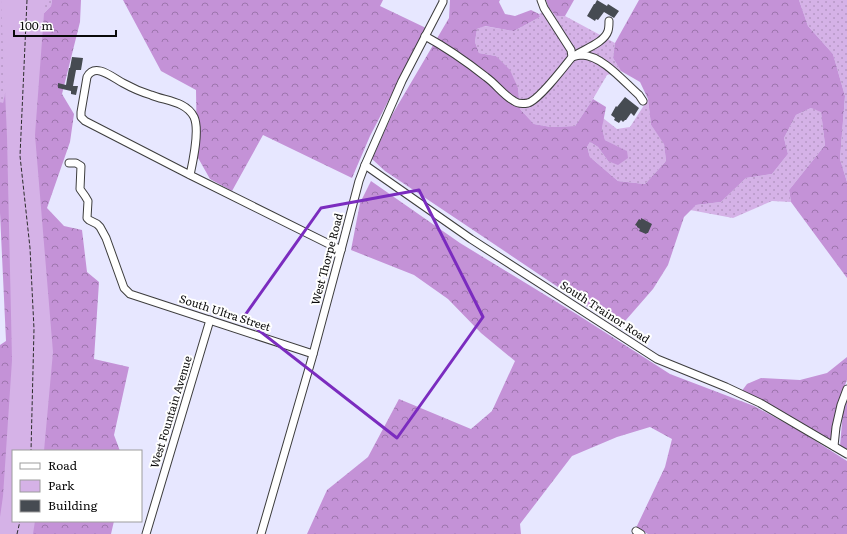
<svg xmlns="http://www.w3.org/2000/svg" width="847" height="534" viewBox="0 0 847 534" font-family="Literata,serif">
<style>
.grass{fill:url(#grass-dots)}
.forest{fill:url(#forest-crowns)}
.park{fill:#d5b2e7}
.building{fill:#464b52}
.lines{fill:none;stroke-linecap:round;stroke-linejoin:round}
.minor-casing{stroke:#3d3d3d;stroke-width:9}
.path{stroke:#2c2c2c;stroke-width:1;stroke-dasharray:4 2;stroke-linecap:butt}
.minor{stroke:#fff;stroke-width:7}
.marked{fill:none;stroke:#7b2cbf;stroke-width:3;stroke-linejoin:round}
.labels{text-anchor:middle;stroke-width:4;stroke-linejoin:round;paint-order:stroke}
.street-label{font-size:11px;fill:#0a0a0a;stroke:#fff}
</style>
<defs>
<pattern id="grass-dots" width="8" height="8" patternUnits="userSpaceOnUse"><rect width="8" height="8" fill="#d5b2e7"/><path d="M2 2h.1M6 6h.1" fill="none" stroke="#b698c5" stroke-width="1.8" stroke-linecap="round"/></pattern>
<pattern id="forest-crowns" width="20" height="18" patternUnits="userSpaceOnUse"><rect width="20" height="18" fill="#c492d7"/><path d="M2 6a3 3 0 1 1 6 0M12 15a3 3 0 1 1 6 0" fill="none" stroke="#9d75ad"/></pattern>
</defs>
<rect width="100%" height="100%" fill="#e7e7ff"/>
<g class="grass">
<path d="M0,0H52L51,6L16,42L3,104L0,102Z"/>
<path d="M799,0H847V182L840,159L845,96L833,54L808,26Z"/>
<path d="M549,8L556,16H565L615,43L613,58L621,71L607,75L593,99L575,126L551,127L534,124L520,109L518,88L496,56L479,53L475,42L477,29L484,26L507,30L514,31L540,17L539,14Z"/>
<path d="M648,99L651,125L664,143L666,161L645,184L618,181L590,157L587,147L590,142L598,147L608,161L626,151L605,140L602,128L603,118L617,129L630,127Z"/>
<path d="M811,108L821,111L825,145L789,190L791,202L772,201L733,218L690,210L696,205L721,202L746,178L772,174L788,154L784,138L796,115Z"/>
</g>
<g class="forest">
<path d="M52,0H81L80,22L62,94L74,114L70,142L47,208L64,226L82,230L87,272L99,282L94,359L129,367L114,435L120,451H13V521H114L111,534H0V345L6,341L0,213V102L3,103L16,42L51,6Z"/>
<path d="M123,0H383L380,6L426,28L370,136L352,178L263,135L232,191L210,179L197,156L196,90L161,71Z"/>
<path d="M450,0H500L499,2L505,14L515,16L531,10L539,14L540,17L514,31L507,30L485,26L477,29L475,42L479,53L496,56L510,70L518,88L520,109L534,124L551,127L575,126L593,99L606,107L602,128L605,140L627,151L628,158L618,165L608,161L598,147L590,142L587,147L590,157L618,181L645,184L666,161L664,144L651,125L648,99L640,82L621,71L613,58L615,43L639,0H799L808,26L833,54L845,96L840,159L847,182V278L791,202L789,190L825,145L821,112L811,108L796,115L784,138L788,154L772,174L746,178L721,202L696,205L684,217L668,265L653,289L619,328L385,171L372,159L392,115L449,18Z"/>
<path d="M546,0H574L565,16H556L549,8Z"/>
<path d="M371,181L460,243L578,315L670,374L754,406L800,431L847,461V534H648L636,528L665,467L672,439L650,427L617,437L572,456L520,524L521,534H307L327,490L368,457L399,399L471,429L492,411L515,361L481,333L448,299L414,275L351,250L360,203Z"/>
<path d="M847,357V380L838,403L832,442L741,392L747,384L761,378L800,380L827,373Z"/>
<path d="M847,400V450L840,446L843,412Z"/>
</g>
<path class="park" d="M1,0H45L35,135L53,352L44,451H13V521H35L33,534H0V517L3,496L12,360L7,137Z"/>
<g class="building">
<path d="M597,0L607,6L608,4L619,11L614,18L604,12L598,20L596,19L595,21L587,16L594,4H595Z"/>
<path d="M72,57L83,58L81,70H76L73,86H78L76,95L71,94V91L58,88V83L66,85L69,68H70Z"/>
<path d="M625,97L639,108L634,116L631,113L626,120H625L623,122L621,120L619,123L614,120L615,118L611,115L616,106L617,107Z"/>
<path d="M641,218L652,224L648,233H647L646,234L639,231L640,229L637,227V226L635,225L639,219L641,220Z"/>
</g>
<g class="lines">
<defs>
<g id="minor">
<path d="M425,36C447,48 467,62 486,77C496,84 503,95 514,101C518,104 523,104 528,103C539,100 564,67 572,57L571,50L544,8L541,0"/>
<path d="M574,56C584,49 604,43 608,31C609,28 609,24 609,21"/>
<path d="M572,57C575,56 579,55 582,55C603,56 624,82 639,95L643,101"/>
<path d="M69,163H76L81,166L80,189L85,196L88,201L87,218L89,220L97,224L100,227L106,238L124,288L130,294L313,354"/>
<path d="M365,165L471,239L657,359L726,387L760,403L847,454"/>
<path d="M190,175C193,161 200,130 194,117C186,101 165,101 151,95C141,92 132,88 123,83C112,77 95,62 87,77L81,112V117L85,121L190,175L341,250"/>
<path d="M834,446L836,427L841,405L847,389"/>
<path d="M636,531L641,534"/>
<path d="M146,534L210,320"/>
<path d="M261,534L312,358L341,250L359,181L365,165L402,81L443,2V0"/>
</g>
</defs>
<use href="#minor" class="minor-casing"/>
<g class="path">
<path d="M27,0L20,156L30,248L34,329L31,451"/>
<path d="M17,534L20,521"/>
</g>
<use href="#minor" class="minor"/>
</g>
<path class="marked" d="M419,190L483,317L397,438L243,318L321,208Z"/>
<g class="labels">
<g class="street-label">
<text transform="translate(327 259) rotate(-75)" y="4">West Thorpe Road</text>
<text transform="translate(605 312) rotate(33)" y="4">South Trainor Road</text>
<text transform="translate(225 313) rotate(18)" y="4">South Ultra Street</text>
<text transform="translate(171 412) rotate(-73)" y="4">West Fountain Avenue</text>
</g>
</g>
<rect x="12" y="450" width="130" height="72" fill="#ffffff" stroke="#9d9d9d"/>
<rect x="20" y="463" width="20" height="6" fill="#ffffff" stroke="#9d9d9d"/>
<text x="48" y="470" font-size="12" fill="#0a0a0a">Road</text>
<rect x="20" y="480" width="20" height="12" fill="#d5b2e7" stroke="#9d9d9d"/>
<text x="48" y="490" font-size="12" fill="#0a0a0a">Park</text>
<rect x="20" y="500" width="20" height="12" fill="#464b52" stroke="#9d9d9d"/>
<text x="48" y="510" font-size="12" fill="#0a0a0a">Building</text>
<path d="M14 30v6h102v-6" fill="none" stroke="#0a0a0a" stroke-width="2"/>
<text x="20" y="30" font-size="12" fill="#0a0a0a" stroke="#ffffff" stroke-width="3" paint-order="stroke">100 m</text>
</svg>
